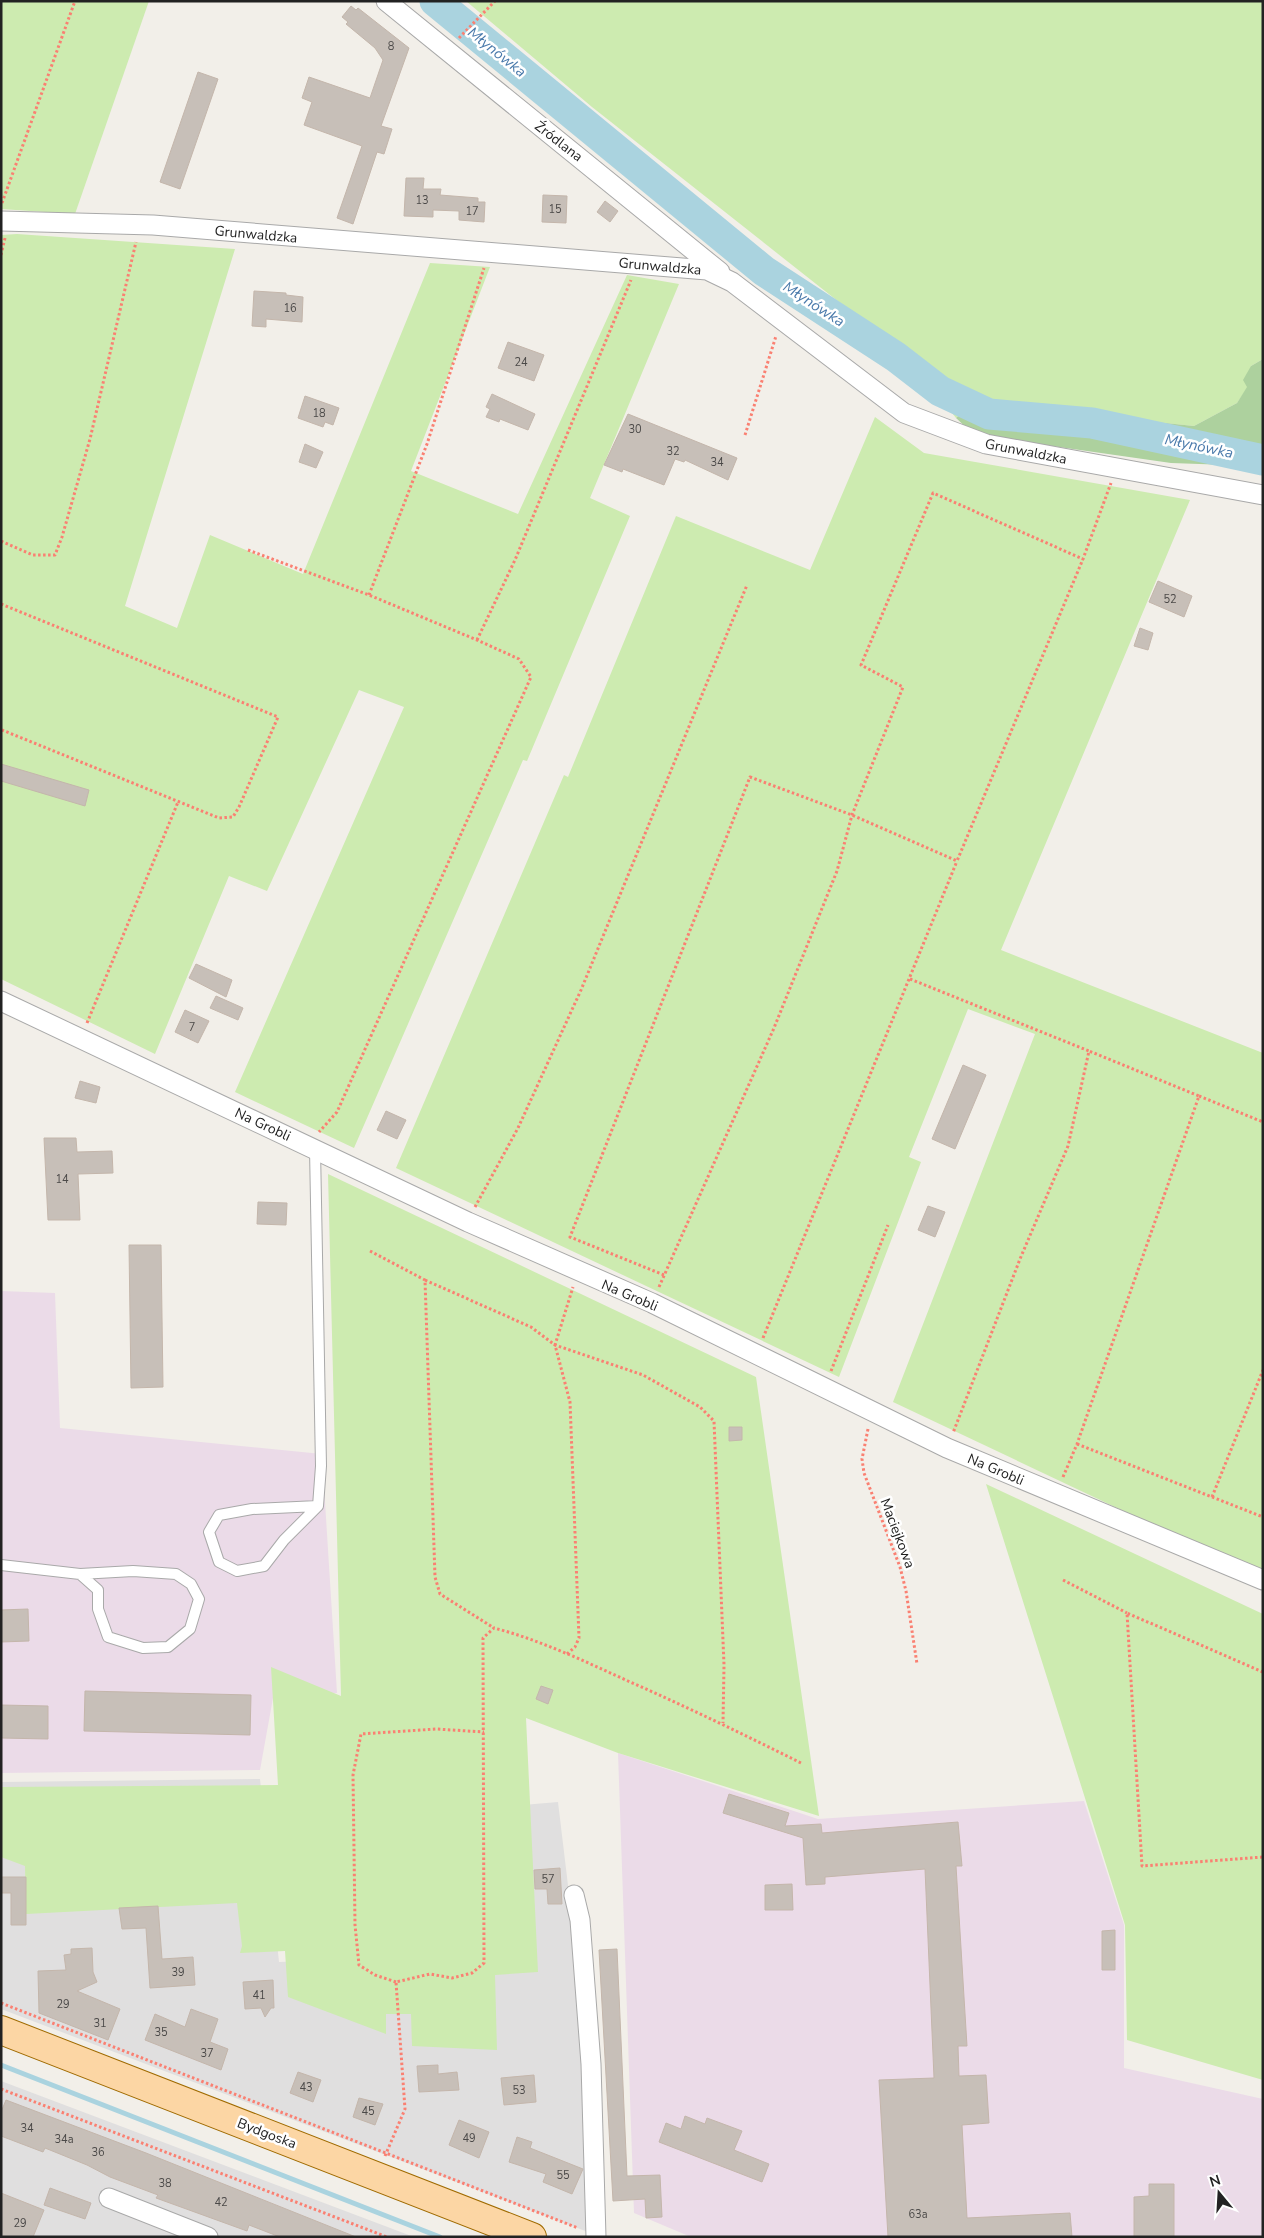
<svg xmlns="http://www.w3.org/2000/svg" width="1264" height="2238" viewBox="0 0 1264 2238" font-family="'Nunito Sans',sans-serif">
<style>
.residential{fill:#e0dfdf}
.industrial{fill:#ebdbe8}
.grass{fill:#cdebb0}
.forest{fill:#add19e}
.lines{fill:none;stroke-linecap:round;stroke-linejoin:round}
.stream{stroke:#aad3df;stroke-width:5}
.river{stroke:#aad3df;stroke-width:31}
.building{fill:#c7bfb8;stroke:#c4b6ab}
.lane-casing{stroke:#a9a9a9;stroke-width:12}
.street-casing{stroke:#a9a9a9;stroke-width:21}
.primary-casing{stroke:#a06b00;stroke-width:30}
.path{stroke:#fa8072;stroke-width:3;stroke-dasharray:2.5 2.5;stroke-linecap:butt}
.lane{stroke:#fff;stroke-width:10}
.street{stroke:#fff;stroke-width:19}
.primary{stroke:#fcd6a4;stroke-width:28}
.labels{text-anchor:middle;stroke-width:5;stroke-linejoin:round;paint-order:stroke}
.number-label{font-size:11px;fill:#4b4948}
.street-label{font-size:14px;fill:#222;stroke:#fff}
.water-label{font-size:15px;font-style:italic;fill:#4a7aab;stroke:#fff}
</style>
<rect width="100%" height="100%" fill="#f2efe9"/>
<g class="residential">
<path d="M260,1779L279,1962L498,1954L499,1807L558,1802L579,1977L588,2232L1,2009V1782Z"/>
<path d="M1,2081L414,2237H1Z"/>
</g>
<g class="industrial">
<path d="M1,1291L55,1293L60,1428L322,1454L337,1693L273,1698L260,1770L1,1773Z"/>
<path d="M618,1753L818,1819L1084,1801L1124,1925V2068L1263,2099V2237H691L634,2213Z"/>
</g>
<g class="grass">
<path d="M1,1H149L75,214L1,209Z"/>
<path d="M466,1H1263V359L1251,366L1248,387L1237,403L1194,426L974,403L956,418L906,355L592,107Z"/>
<path d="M17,234L235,249L125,606L177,628L210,535L303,574L430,263L490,267L411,471L518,514L627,275L679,284L590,498L630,516L527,761L523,760L354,1148L235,1092L404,707L359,690L267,891L229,876L155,1054L1,979V235Z"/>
<path d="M875,417L924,453L1190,500L1001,950L1263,1053V1577L893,1402L1035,1034L968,1009L909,1157L921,1162L839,1377L396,1168L564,775L568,777L676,516L810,570Z"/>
<path d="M328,1174L756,1377L819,1816L618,1753L526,1718L538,1972L495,1975L497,2050L412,2046L411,2014H386V2034L288,1997L285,1951L240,1953L242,1946L237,1903L26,1914L25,1866L1,1857V1787L278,1785L271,1667L341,1696Z"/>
<path d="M986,1484L1263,1614V2080L1127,2040L1125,1925Z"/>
</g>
<path class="forest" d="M1263,359V469L1256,466L1171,463L1024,442L971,432L956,418L973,403L1194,426L1237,403L1247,387L1243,380L1251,366Z"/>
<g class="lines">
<path class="stream" d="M1,2065L440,2237"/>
<path class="river" d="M435,1L764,271L896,357L940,391L989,414L1092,423L1263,460"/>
</g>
<g class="building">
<path d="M351,6L356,10L358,8L409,48L381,126L392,129L384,154L377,152L353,224L337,218L362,146L304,125L312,102L302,98L309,77L370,98L383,60L375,48L346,24L348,22L342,17Z"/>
<path d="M198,72L218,79L180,189L160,182Z"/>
<path d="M406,178H424L423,189H441L440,195L478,198V202H485L484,222L459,220V211L433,210V217L404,216Z"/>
<path d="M543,195L567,196L566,223L542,222Z"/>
<path d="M605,201L618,211L610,222L597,212Z"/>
<path d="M254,291L286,293V295L303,297L302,322L266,319V327L252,326Z"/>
<path d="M508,342L544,355L534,381L498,368Z"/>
<path d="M492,394L535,414L528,430L500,419L499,422L486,417L490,409L486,407Z"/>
<path d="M305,396L339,408L333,425L325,422L323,427L298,418Z"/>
<path d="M628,414L737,458L728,480L685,460L684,462L675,459L664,485L623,469L622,472L604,465Z"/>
<path d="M305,444L323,452L316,468L299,462Z"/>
<path d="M1158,581L1192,596L1184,617L1149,602Z"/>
<path d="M1140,628L1153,633L1148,650L1134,646Z"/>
<path d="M1,764L89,790L85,806L1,781Z"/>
<path d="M196,964L232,980L226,997L189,978Z"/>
<path d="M216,996L243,1008L238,1020L210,1008Z"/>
<path d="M185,1010L209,1021L198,1043L175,1032Z"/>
<path d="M963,1065L986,1075L955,1149L932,1139Z"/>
<path d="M80,1081L100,1087L96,1103L75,1098Z"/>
<path d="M386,1111L406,1120L397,1139L377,1130Z"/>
<path d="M44,1138H76L77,1152L112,1151L113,1173L78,1174L80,1220H48Z"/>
<path d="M258,1202L287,1203L286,1225L257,1224Z"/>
<path d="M928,1206L945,1212L935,1237L918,1230Z"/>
<path d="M129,1245H161L163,1387L131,1388Z"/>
<path d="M729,1427H742V1440L729,1441Z"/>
<path d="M28,1609L29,1641L1,1642V1610Z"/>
<path d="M541,1686L553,1690L548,1704L536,1699Z"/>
<path d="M85,1691L251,1695L250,1735L84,1731Z"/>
<path d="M1,1705L48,1706V1739L1,1738Z"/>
<path d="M729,1794L789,1813L785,1826L821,1824L822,1833L958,1822L962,1866H956L967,2046H958L959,2076L986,2075L989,2123L962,2125L967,2218L1070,2213L1072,2237H888L879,2080L934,2078L925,1869L825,1877V1884L806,1885L803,1838L723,1813Z"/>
<path d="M560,1868L562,1904H548L547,1889H535L534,1870Z"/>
<path d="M1,1877H26V1925H11V1893H1Z"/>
<path d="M792,1884L793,1910H765V1885Z"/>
<path d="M158,1906L162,1959L193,1957L195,1985L150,1988L146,1928L122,1929L119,1908Z"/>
<path d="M1115,1930V1970H1102V1931Z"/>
<path d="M92,1948L93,1972L97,1982L77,1991L120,2009L108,2040L39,2013L38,1971L66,1970L64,1955L71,1954V1949Z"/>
<path d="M617,1949L627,2176L660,2175L662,2217L646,2218L645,2199L613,2201L599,1950Z"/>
<path d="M273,1980L274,2008H271L265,2017L261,2008L245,2009L243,1982Z"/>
<path d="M191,2009L218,2019L210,2042L228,2049L221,2070L145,2040L155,2014L185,2027Z"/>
<path d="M438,2065V2074L457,2072L459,2090L419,2092L417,2066Z"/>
<path d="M298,2072L321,2080L313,2102L290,2093Z"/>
<path d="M534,2075L536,2102L504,2105L501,2078Z"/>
<path d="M359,2098L383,2104L375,2125L353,2117Z"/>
<path d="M6,2100L146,2153L356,2237H280L249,2225L247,2231L156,2198L158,2195L110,2177L87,2165L45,2148L43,2152L1,2136V2112Z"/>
<path d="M685,2116L705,2124L707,2118L742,2131L734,2150L769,2164L762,2182L659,2142L666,2123L681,2129Z"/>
<path d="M459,2120L489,2132L479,2158L449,2145Z"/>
<path d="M517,2137L532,2142L530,2148L583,2169L572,2194L543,2182L546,2174L509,2162Z"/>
<path d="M1149,2184H1174V2237H1134V2197L1149,2196Z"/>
<path d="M50,2188L91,2203L85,2219L44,2205Z"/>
<path d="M1,2193L44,2210L33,2237H1Z"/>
</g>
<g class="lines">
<defs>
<g id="lane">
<path d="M315,1149L321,1466L318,1506L284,1540L264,1566L237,1571L219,1562L209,1532L219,1515L252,1509L318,1506"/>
<path d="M1,1565L80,1574L133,1571L176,1574L191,1584L199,1599L190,1629L168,1647L143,1648L108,1637L98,1609V1590L80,1574"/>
</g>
<g id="street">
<path d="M386,1L720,272"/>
<path d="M1,221L153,225L707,270L732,282L904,413L986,444L1263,495"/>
<path d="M1,1001L468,1222L652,1303L947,1448L1263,1580"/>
<path d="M574,1895L580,1920L591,2064L596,2237"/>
<path d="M109,2198L208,2237"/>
</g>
<path id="primary" d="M1,2030L532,2237"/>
</defs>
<use href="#lane" class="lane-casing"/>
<use href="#street" class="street-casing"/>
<use href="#primary" class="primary-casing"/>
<g class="path">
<path d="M459,38L495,1"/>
<path d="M2,203L75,1"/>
<path d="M1,255L5,238"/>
<path d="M745,435L776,336"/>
<path d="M1,541L33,555H55L62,537L90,439L136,242"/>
<path d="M248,550L369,595L477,640L519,659L531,677L337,1112L319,1132"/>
<path d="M369,595L427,444L484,268"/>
<path d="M1,604L278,717L239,807L233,817L219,818L2,730"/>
<path d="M477,640L515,560L631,280"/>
<path d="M910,979L1089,1051L1068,1146L1020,1259L953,1433"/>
<path d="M87,1023L178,802"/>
<path d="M1199,1096L1263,1122"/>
<path d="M475,1207L518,1128L581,990L747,585"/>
<path d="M370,1251L425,1280L435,1577L440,1594L494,1628"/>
<path d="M664,1275L570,1237L750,777L852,815L957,861L1083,559"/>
<path d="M425,1280L531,1327L555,1345L643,1375L700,1407L714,1421L724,1665L723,1723"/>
<path d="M659,1287L774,1028L837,871L852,815L903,687L861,665L933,493L1083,559L1111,483"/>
<path d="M763,1338L957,861"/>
<path d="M831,1371L888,1225"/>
<path d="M868,1429L862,1459L864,1473L900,1567L906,1591L917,1664"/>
<path d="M1077,1444L1263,1517"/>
<path d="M1063,1477L1077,1444L1199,1096L1089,1051"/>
<path d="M1212,1497L1263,1370"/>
<path d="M1063,1580L1127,1613"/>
<path d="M567,1654L575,1647L579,1638L570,1402L555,1345L573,1287"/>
<path d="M1263,1672L1127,1613L1142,1866L1263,1857"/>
<path d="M396,1982L375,1975L359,1965L355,1925L353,1775L361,1734L436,1729L484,1732"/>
<path d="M1,2003L578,2228"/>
<path d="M1,2089L387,2237"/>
<path d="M385,2156L405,2109L396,1982L430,1974L452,1978L472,1973L484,1963L483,1638L494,1628C540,1640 584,1661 628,1681C687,1707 745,1735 803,1764"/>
</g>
<use href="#lane" class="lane"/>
<use href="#street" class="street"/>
<use href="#primary" class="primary"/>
</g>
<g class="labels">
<g class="number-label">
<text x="391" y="50">8</text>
<text x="422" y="204">13</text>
<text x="555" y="213">15</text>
<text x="472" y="215">17</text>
<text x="290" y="312">16</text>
<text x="521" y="366">24</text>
<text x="319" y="417">18</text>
<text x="635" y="433">30</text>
<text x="673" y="455">32</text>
<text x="717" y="466">34</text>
<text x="1170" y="603">52</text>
<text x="192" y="1031">7</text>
<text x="62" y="1183">14</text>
<text x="548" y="1883">57</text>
<text x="178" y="1976">39</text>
<text x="259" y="1999">41</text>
<text x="63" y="2008">29</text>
<text x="100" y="2027">31</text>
<text x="161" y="2036">35</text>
<text x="207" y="2057">37</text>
<text x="306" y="2091">43</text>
<text x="519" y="2094">53</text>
<text x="368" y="2115">45</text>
<text x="27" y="2132">34</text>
<text x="469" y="2142">49</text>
<text x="64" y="2143">34a</text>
<text x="98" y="2156">36</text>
<text x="563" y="2179">55</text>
<text x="165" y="2187">38</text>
<text x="221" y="2206">42</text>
<text x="918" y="2218">63a</text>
<text x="20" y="2227">29</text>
</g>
<g class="street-label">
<text transform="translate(559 141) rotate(38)" y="5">Źródlana</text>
<text transform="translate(256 234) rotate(5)" y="5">Grunwaldzka</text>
<text transform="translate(660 266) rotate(5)" y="5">Grunwaldzka</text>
<text transform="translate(1026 451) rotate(11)" y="5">Grunwaldzka</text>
<text transform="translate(263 1124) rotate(25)" y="5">Na Grobli</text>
<text transform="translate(630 1295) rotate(23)" y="5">Na Grobli</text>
<text transform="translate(996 1469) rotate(23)" y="5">Na Grobli</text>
<text transform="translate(898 1533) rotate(69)" y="5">Maciejkowa</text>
<text transform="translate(267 2133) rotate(21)" y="5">Bydgoska</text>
</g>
<g class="water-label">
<text transform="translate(497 52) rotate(39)" y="5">Młynówka</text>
<text transform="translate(814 304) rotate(33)" y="5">Młynówka</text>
<text transform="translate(1199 446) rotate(12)" y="5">Młynówka</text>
</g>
</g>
<rect width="1264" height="2238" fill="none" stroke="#222222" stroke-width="5"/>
<g transform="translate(1219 2193) rotate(342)" stroke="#ffffff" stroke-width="4" paint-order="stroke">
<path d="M0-4L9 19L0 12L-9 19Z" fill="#222222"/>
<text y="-8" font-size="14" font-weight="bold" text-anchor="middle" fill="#222222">N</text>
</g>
</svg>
